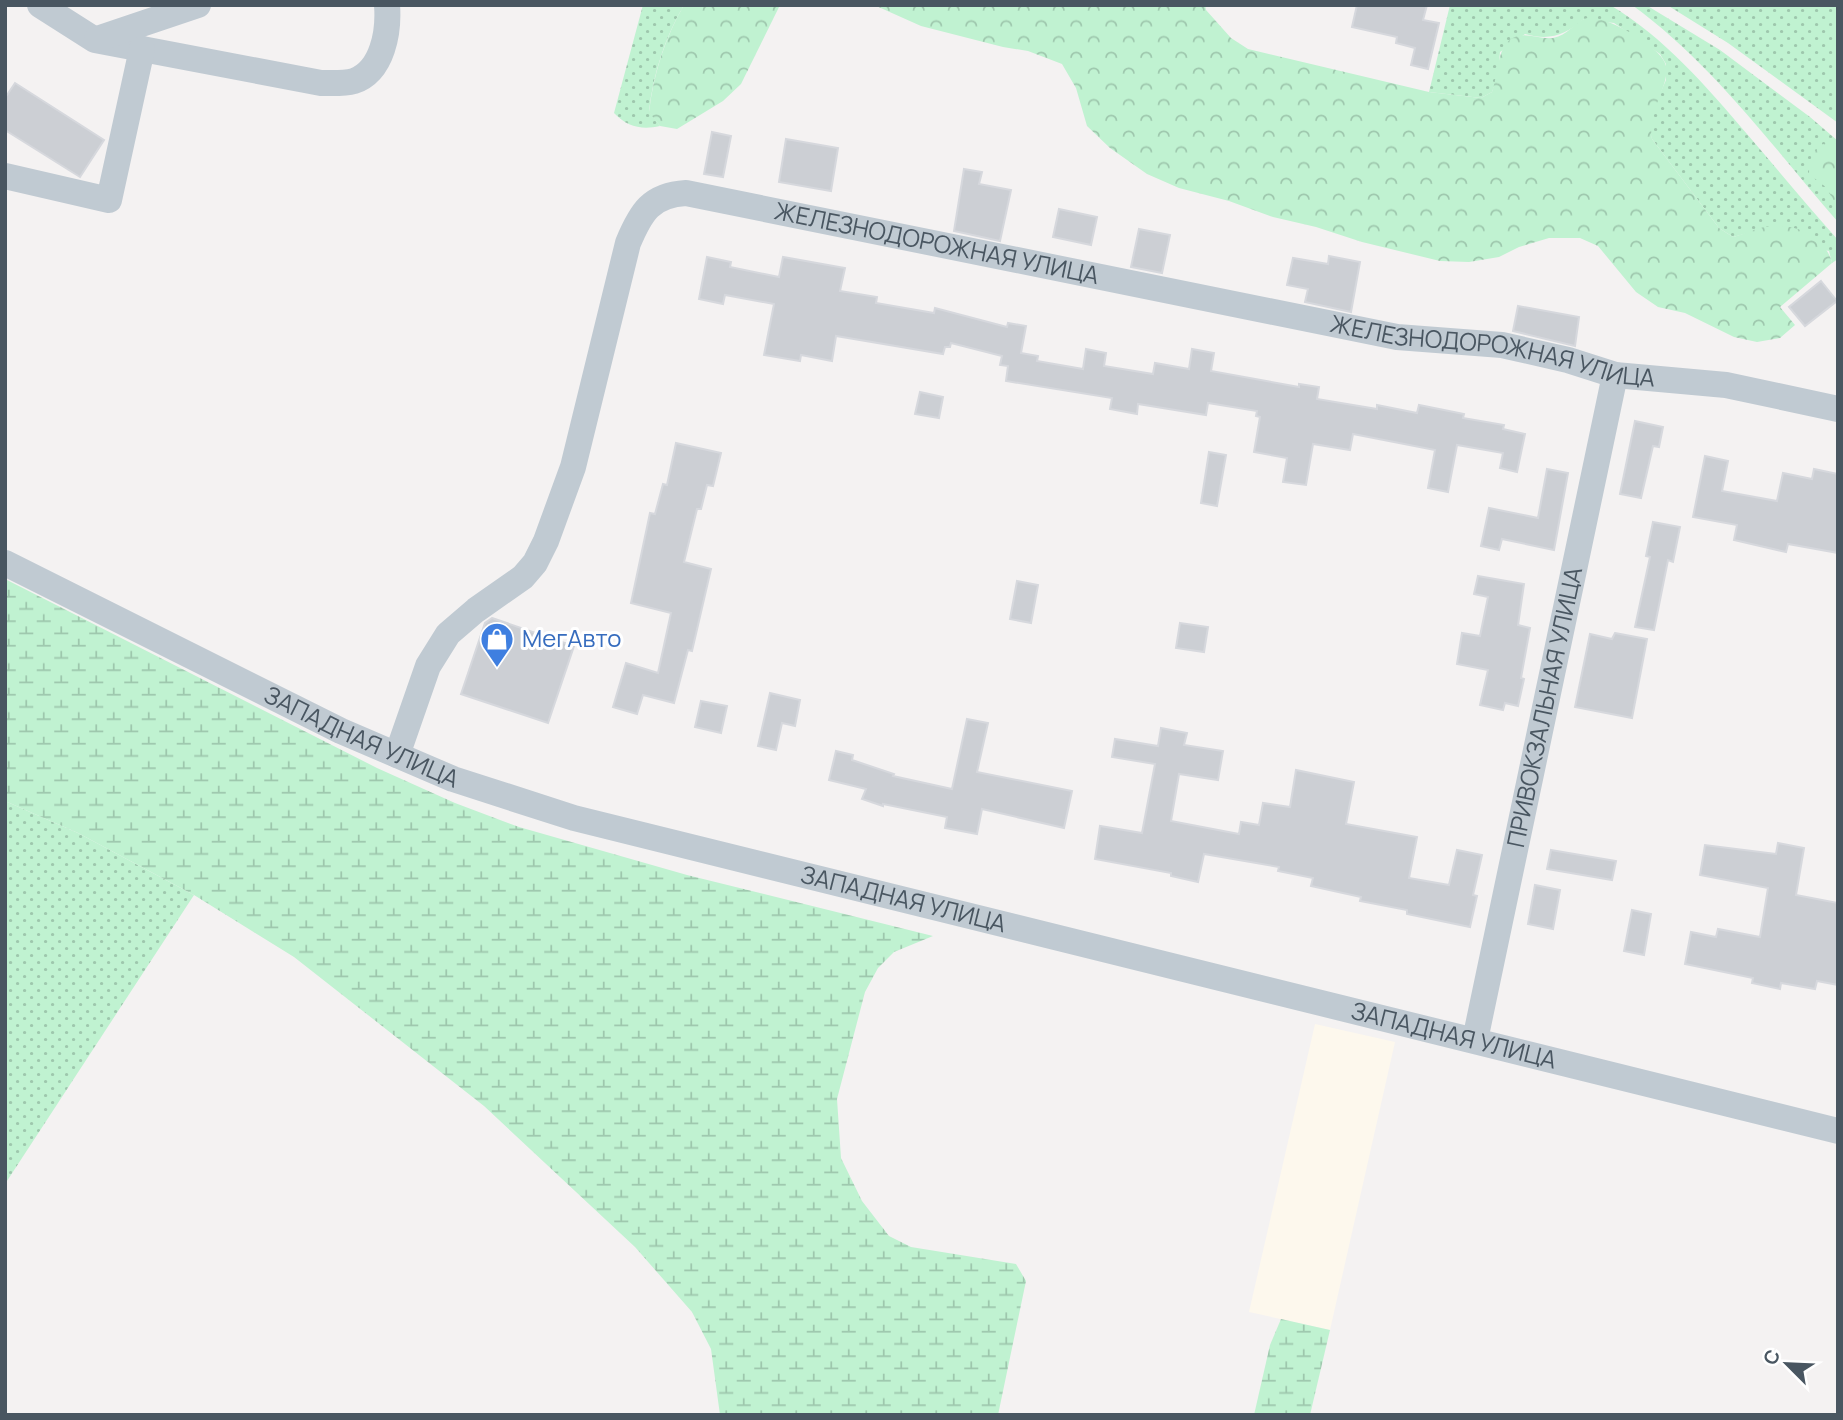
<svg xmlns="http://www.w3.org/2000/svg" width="1843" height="1420" viewBox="0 0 1843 1420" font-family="Manrope,sans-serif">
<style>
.commercial{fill:#fdf8ed}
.grass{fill:url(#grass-dots)}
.forest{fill:url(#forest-crowns)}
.wetland{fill:url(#wetland-marsh)}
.building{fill:#cccfd4;stroke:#d6d8dd;stroke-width:2}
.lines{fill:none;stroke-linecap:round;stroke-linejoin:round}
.minor{stroke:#c0cad2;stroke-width:26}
.labels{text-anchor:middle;stroke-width:6;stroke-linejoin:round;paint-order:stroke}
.street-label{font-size:24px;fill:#495661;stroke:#fff}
.shop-label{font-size:24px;fill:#366cbe;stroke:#fff;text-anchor:start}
</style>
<defs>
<pattern id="grass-dots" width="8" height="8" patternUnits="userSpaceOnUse" patternTransform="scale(1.75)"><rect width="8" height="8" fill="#c0f2d1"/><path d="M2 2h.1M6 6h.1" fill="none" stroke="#9ec7ad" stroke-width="1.8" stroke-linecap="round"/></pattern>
<pattern id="forest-crowns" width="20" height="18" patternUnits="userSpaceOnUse" patternTransform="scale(1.75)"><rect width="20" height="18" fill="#c0f2d1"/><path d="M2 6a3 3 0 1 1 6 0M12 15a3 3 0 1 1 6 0" fill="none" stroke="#9ec7ad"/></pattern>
<pattern id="wetland-marsh" width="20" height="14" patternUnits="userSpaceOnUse" patternTransform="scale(1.75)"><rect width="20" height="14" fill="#c0f2d1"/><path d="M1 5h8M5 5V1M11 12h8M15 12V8" fill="none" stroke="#9ec7ad"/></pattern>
</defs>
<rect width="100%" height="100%" fill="#f4f2f2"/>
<path class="commercial" d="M1315,1024L1395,1042L1330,1330L1249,1312Z"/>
<g class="grass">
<path d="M643,5H684C665,37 653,75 649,111L660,126C642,130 627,127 614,113Z"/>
<path d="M1450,5H1610C1665,38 1706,86 1747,134C1777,169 1807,205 1838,240V259L1832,263L1829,251L1748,233L1733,237L1719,228L1652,139L1649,127L1651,114L1666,80V64L1660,54L1614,23L1584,19C1565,35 1550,41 1525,34L1500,52L1498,75L1492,92L1481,98L1429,92Z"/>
<path d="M1632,5H1646L1720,50L1810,117L1838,141V222C1773,147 1713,64 1632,5Z"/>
<path d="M1667,5H1838V123L1728,43Z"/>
<path d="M5,801L78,833L194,895L5,1184Z"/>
</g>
<g class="forest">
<path d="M684,5H780L741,84L723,101L677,129L660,126L649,112C653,76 665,37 684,5Z"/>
<path d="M874,5H1205L1206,10L1231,38L1248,49L1429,92L1481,98L1492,92C1498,76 1497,48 1511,39C1524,30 1539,40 1553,38C1568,35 1573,24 1584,19C1602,12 1659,46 1665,63C1673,82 1646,110 1652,139L1719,228L1733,237C1745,234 1758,227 1771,226C1797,224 1826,237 1832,263L1780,307L1795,325L1780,338L1757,342L1734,337L1685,313L1658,307L1636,292L1598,246L1580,238H1549L1519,247L1499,257L1469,262L1440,261L1362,242L1316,227L1273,217L1229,201L1179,188L1147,174L1110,148L1087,126L1076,88L1062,64L1028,51L1003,47L921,26Z"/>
<path d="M1823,144L1838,148V211L1827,188L1809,174C1809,160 1811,152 1823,144Z"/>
</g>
<g class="wetland">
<path d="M5,579L377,768L455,803L519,827L687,875L933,936L894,952L878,968L865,992L837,1099L841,1158L862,1201L889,1236L911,1247L1016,1264L1026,1281L998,1415H720L711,1349L692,1312L635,1247L484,1106L294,957L194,895L78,833L5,801Z"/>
<path d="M1281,1319L1330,1330L1310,1415H1254L1270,1345Z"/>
</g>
<g class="building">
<path d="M1357,5H1427L1423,20L1439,23L1428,69L1411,65L1415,48L1396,43L1397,37L1352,27Z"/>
<path d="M15,83L104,140L80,177L5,130V98Z"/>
<path d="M712,132L731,136L723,177L704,174Z"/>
<path d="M786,139L838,148L831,191L779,182Z"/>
<path d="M964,169L982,172L979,184L1011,190L1000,241L954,231Z"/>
<path d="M1059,209L1097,217L1091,245L1053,237Z"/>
<path d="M1139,229L1170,235L1162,273L1131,267Z"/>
<path d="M1329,256L1360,262L1351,312L1305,302L1308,289L1287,285L1293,258L1328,264Z"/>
<path d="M707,257L731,262L730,267L779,277L783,257L845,268L840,291L877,297L876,303L934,313L935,308L1007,327L1008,323L1026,326L1021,353L1038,356L1037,361L1083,369L1086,349L1106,353L1104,366L1153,374L1155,363L1189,369L1192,349L1214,353L1211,371L1299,387V384L1319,387L1317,399L1377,409V405L1417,413L1419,405L1464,414L1463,418L1504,425L1503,429L1525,434L1517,472L1500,468L1503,453L1457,445L1448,492L1428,488L1435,450L1353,434L1350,450L1313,444L1306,485L1283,482L1287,458L1254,452L1260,417L1256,416L1257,411L1208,403L1206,415L1138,404L1137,414L1110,409L1112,398L1006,381L1008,366L1000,365L1002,356L951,343L950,347H945L943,354L836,336L832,361L801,355L800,361L764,355L774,304L725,295L723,304L699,299Z"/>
<path d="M1821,281L1837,301L1805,326L1789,307Z"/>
<path d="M1518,306L1579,317L1575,346L1513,331Z"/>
<path d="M920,392L943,397L939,418L915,414Z"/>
<path d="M1635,421L1663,427L1659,447L1653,446L1641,498L1620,494Z"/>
<path d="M676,443L721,453L713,486L707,485L701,509H697L684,562L711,569L692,651L688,650L674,703L643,695L637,714L613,707L626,663L658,673L671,613L631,603L650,513L655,514L663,484L667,485Z"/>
<path d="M1209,452L1226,455L1217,506L1201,503Z"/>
<path d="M1705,456L1728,461L1722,491L1777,501L1783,473L1812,479L1814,469L1838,474V553L1788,544L1786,552L1734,540L1737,525L1693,517Z"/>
<path d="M1547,469L1568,473L1554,550L1502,539L1499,550L1481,546L1489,508L1538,518Z"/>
<path d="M1653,522L1680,527L1673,562L1668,560L1654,630L1635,627L1650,557L1646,556Z"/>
<path d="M1478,576L1524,584L1518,625L1530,628L1521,678L1524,679L1518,706L1505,703L1503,710L1480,705L1488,670L1457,664L1462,633L1480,636L1488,597L1474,594Z"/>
<path d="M1017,581L1038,585L1031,623L1010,619Z"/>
<path d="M492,618L574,646L548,723L461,694L485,623Z"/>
<path d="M1180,623L1208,627L1204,652L1176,648Z"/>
<path d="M1615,633L1647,639L1632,718L1575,707L1590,634L1612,639Z"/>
<path d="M770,693L800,700L795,726L782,723L776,750L758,746Z"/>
<path d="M701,701L727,706L721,733L695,727Z"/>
<path d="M967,719L988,723L977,772L1072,791L1064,828L982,809L977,834L945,828L947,817L883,804V806L862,799L866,789L829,780L836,751L853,755L852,760L894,774L893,776L952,789Z"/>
<path d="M1161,728L1187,733L1184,745L1223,751L1218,780L1179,774L1171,821L1239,834L1241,822L1259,825L1263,803L1290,807L1296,770L1354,782L1346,824L1417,837L1409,878L1449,885L1457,850L1482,855L1473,895L1477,896L1470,927L1407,914V910L1360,901L1361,897L1311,886L1313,878L1278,871L1279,867L1204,854L1198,882L1171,876V873L1095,859L1100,826L1142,833L1155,764L1112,757L1115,739L1158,746Z"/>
<path d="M1778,843L1804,848L1796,895L1838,903V985L1817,981L1815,989L1781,983L1780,989L1752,983L1753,978L1685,964L1691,932L1716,937L1718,929L1760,937L1768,888L1700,875L1705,845L1776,854Z"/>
<path d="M1551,850L1616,861L1612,880L1547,869Z"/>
<path d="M1535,885L1560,890L1553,929L1528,924Z"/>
<path d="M1632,910L1651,914L1644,955L1624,951Z"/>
</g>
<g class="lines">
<g class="minor">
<path d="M40,5L95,40L321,83C332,83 343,84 354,81C383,71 389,31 387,5"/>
<path d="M97,39L198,5"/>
<path d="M5,176L109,200L142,49"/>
<path id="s1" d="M5,563L341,731L453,779L574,818L1838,1131"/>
<path id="s2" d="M397,755L428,666L448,634L476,610L523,577L535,563L546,541L573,467L628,243C641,212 651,195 686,193L1397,337L1502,345L1568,360L1615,375L1726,385L1838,409"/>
<path id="s3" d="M1475,1040L1615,375"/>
</g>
</g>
<defs>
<symbol id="shop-pin" viewBox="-11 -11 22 30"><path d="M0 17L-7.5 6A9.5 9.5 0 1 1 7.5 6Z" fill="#3f7fe0" stroke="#fff"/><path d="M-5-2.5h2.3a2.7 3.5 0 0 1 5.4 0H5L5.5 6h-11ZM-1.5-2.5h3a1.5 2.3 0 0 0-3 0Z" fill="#fff"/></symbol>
</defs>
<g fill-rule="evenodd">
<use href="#shop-pin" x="478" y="620" width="38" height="52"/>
</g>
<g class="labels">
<g class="street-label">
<text dy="8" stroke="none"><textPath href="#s2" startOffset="917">ЖЕЛЕЗНОДОРОЖНАЯ УЛИЦА</textPath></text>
<text dy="8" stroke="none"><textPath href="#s2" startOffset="1484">ЖЕЛЕЗНОДОРОЖНАЯ УЛИЦА</textPath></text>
<text dy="8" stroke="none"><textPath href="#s3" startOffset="340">ПРИВОКЗАЛЬНАЯ УЛИЦА</textPath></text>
<text dy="8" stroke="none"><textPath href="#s1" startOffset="397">ЗАПАДНАЯ УЛИЦА</textPath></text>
<text dy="8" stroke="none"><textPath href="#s1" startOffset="964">ЗАПАДНАЯ УЛИЦА</textPath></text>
<text dy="8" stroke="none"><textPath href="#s1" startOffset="1531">ЗАПАДНАЯ УЛИЦА</textPath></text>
</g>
<g class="shop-label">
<text x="522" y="647">МегАвто</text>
</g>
</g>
<rect width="1843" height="1420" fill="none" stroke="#495661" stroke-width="14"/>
<g transform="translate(1787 1364) rotate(294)" stroke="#ffffff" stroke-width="5" paint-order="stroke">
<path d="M0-5L12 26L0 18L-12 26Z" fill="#495661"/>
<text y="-10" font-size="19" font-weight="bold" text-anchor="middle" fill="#495661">С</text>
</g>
</svg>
